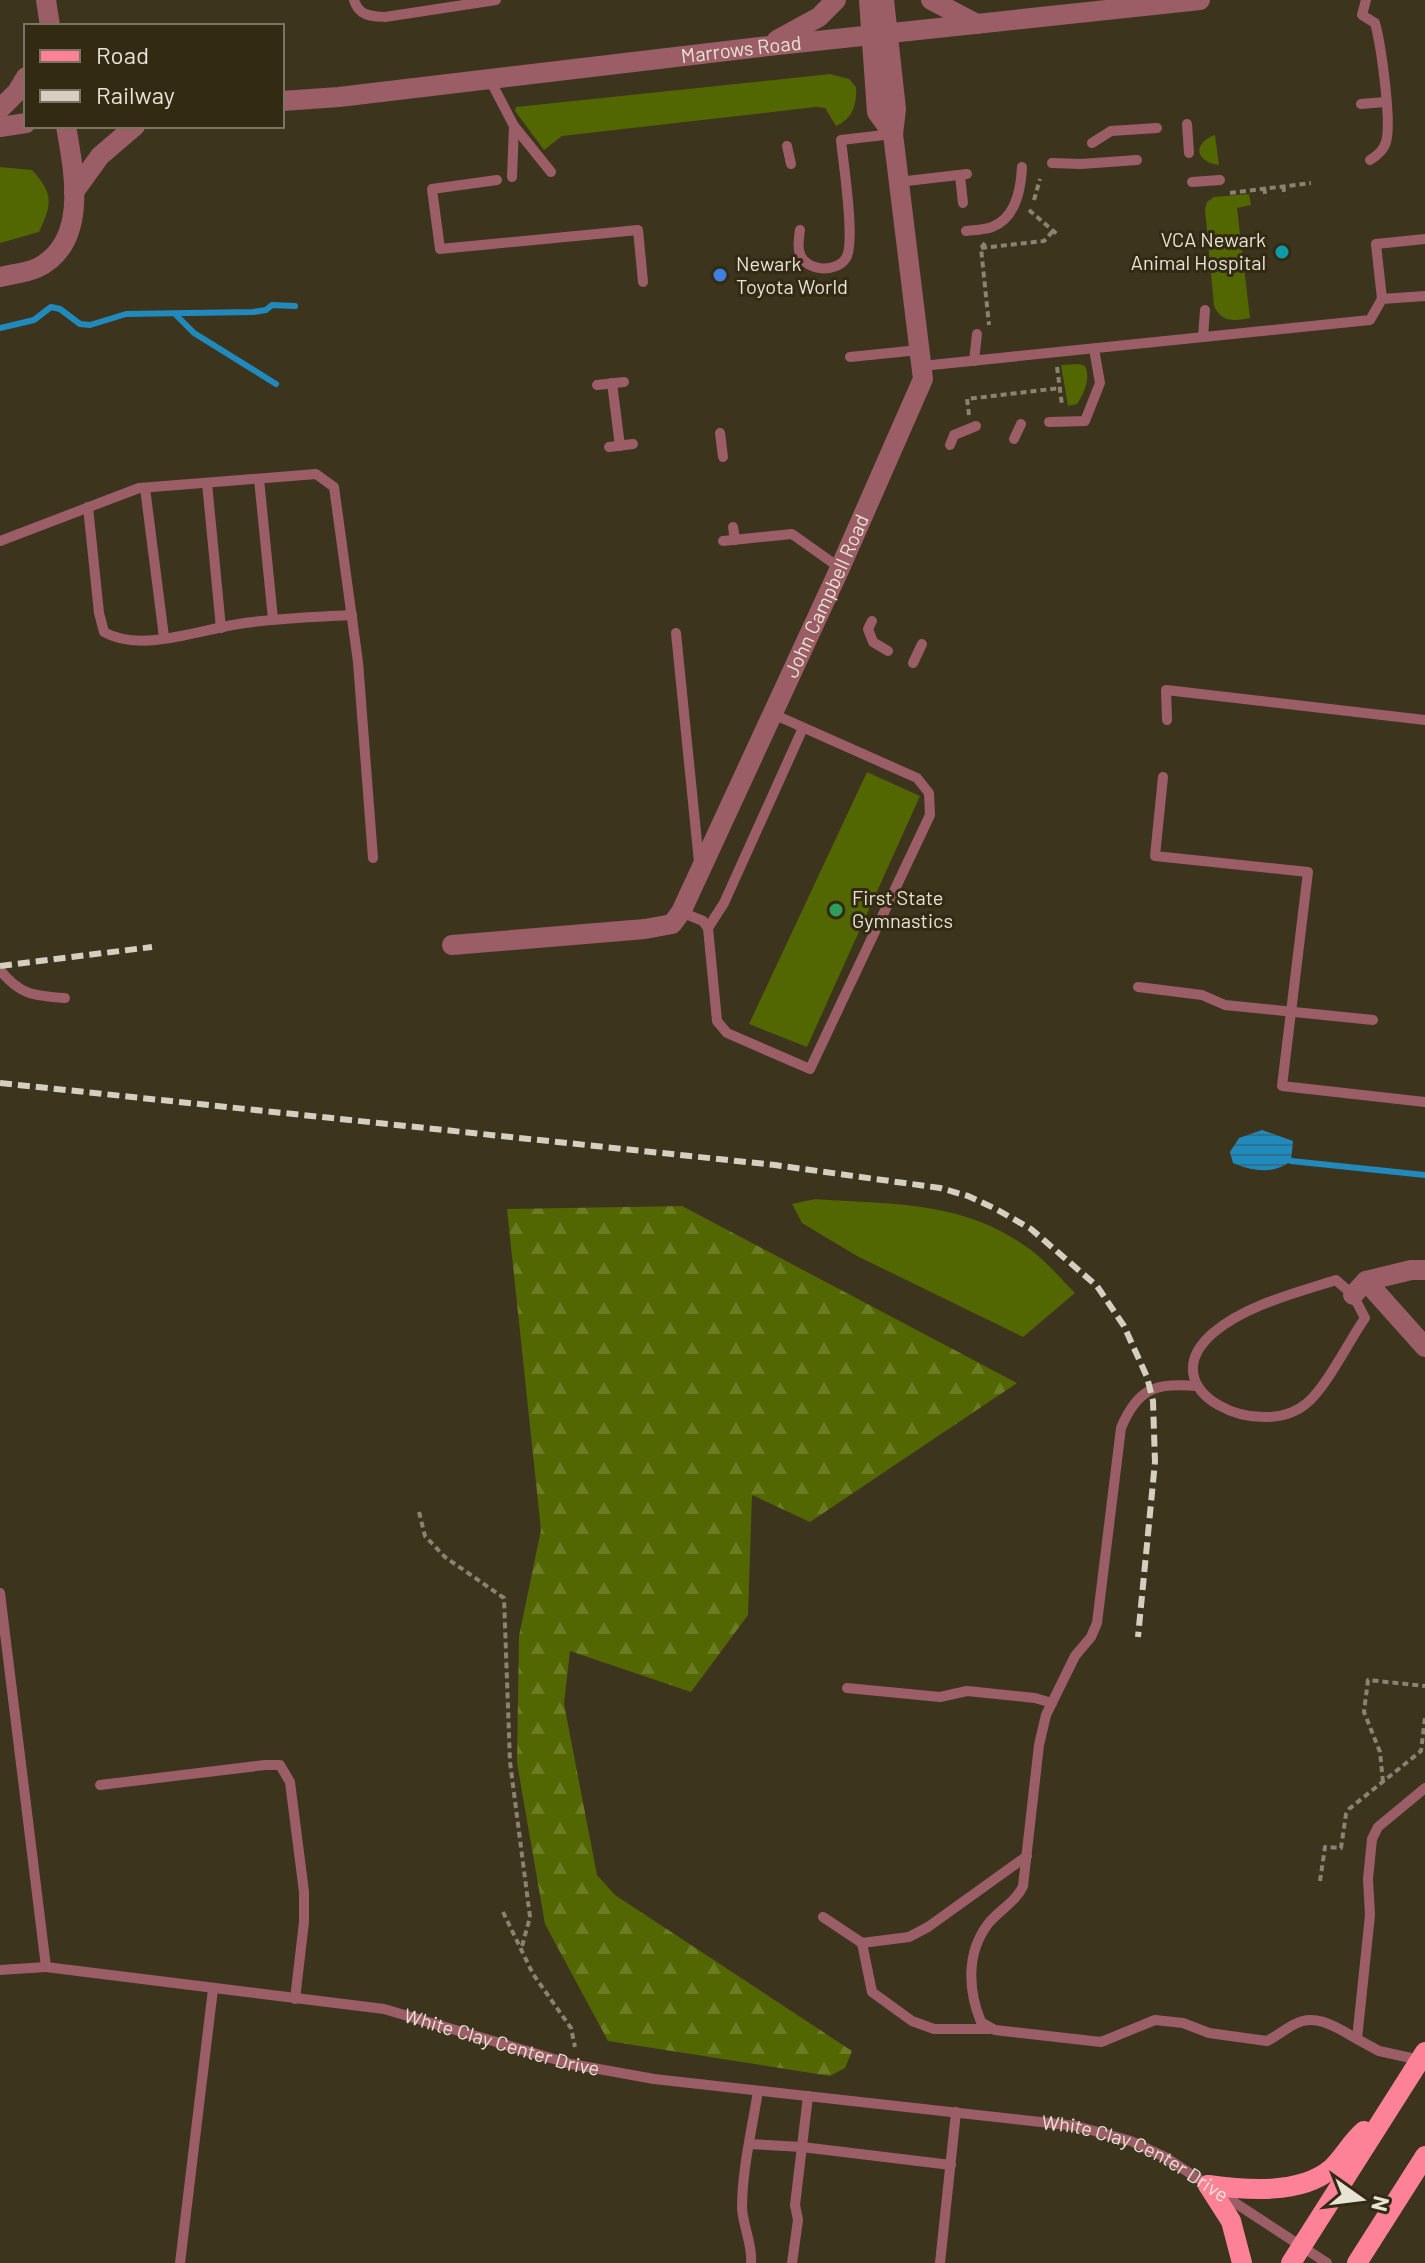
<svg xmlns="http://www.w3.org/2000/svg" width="1425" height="2263" viewBox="0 0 1425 2263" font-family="Barlow,sans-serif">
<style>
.grass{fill:#526601}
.forest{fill:url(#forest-firs)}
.water{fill:url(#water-rules)}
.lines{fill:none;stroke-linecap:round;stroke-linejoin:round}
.stream{stroke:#218abd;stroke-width:6}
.path{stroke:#8a8371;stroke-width:4;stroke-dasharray:6 4;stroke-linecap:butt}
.service{stroke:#9b5e67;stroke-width:10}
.minor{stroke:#9b5e67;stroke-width:20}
.tertiary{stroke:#9b5e67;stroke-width:20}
.primary{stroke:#fd8298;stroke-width:20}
.rail{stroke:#d6cfc1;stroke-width:6;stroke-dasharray:12 6;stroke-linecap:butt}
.culture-dot{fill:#0f9aa8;stroke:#332a14;stroke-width:3}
.shop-dot{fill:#3f7fe0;stroke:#332a14;stroke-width:3}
.leisure-dot{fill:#2e9e5b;stroke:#332a14;stroke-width:3}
.labels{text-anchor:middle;stroke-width:6;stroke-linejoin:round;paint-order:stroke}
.street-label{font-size:20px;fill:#e9e3d6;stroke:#332a14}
.poi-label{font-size:20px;fill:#e9e3d6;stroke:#332a14;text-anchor:start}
</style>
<defs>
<pattern id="forest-firs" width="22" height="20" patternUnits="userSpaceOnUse" patternTransform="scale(2)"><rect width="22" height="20" fill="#526601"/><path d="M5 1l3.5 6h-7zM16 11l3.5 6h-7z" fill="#6b7c25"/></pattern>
<pattern id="water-rules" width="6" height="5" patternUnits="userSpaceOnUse" patternTransform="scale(2)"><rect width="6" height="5" fill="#218abd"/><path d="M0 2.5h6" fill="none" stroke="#2e7291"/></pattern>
</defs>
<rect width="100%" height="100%" fill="#3d341e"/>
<g class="grass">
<path d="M830,74L849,79L856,87C857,105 853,118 836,126L825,108L816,107L562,136L544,150L515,111L516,107Z"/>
<path d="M1215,135L1219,165C1195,162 1192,143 1215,135Z"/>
<path d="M0,167L32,170C54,194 52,204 39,232L0,243Z"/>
<path d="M1249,194L1251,205L1237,208L1250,318C1234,321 1222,323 1214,306L1205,209L1207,202L1214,197Z"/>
<path d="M1079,364L1085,366C1091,379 1084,393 1077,404L1068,406L1061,365Z"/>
<path d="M867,772L920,796L807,1047L749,1024Z"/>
<path d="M815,1199C895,1205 964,1200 1031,1250C1047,1262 1061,1279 1075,1293L1023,1337L857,1256L802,1223L792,1204Z"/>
</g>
<path class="forest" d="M682,1206L1017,1383L810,1522L752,1495L748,1615L691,1692L570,1651L564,1704L597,1875L615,1895L852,2051L845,2068L830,2076L608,2041L545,1924L517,1763L519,1636L541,1530L507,1209Z"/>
<path class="water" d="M1262,1130L1293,1141L1291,1161C1273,1175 1253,1171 1233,1163L1230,1152L1239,1138Z"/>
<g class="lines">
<g class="stream">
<path d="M175,314L194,333L276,384"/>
<path d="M0,328L34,320L51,307L60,309L80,324L90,325L126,314L253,312L266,310L272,305L295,306"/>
<path d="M1291,1161L1425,1175"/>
</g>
<g class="path">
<path d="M1283,186L1285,196"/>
<path d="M1264,188L1266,198"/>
<path d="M1230,193L1311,183"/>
<path d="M1034,200L1040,179"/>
<path d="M1029,210L1058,235"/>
<path d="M985,243L981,248L989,325"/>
<path d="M981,248L1044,241L1053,231"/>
<path d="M1057,367L1062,405"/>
<path d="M969,415L967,399L1060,388"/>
<path d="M419,1512L425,1536L445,1557L504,1598L510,1762L530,1917L521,1950"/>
<path d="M1383,1782L1380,1752L1364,1712L1368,1680L1425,1686"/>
<path d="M1320,1881L1325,1847L1341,1848L1346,1814L1349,1809L1421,1751L1425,1718"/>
<path d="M503,1912L533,1974L571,2028L575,2047"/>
</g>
<g class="service">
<path d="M354,0C359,16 370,16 385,17L496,0"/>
<path d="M1366,0L1362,15L1375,23C1381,45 1392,122 1386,142C1384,149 1377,156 1370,160"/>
<path d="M489,78L514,126L551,172"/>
<path d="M1361,104L1385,102"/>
<path d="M1187,124L1189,153"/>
<path d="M1092,143L1111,131L1157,128"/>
<path d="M787,146L791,164"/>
<path d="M1052,163L1081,164L1137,160"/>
<path d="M960,176L963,203"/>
<path d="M512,177L514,126"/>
<path d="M497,180L432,189L440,249L638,230L643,282"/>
<path d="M898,182L967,174"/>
<path d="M1192,182L1220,180"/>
<path d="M800,230C799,237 797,247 800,254C806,272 837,273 846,258C856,243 843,161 841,140L893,134"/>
<path d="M966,231C974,230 984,230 992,227C1016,218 1021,188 1022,167"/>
<path d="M1382,299L1376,244L1425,239"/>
<path d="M1203,337L1205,310"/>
<path d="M850,357L919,350"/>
<path d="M974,361L977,334"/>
<path d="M922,366L1370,320L1382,299L1425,296"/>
<path d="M612,383L620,446"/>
<path d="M597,385L624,382"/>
<path d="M1049,422L1085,421L1100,383L1094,349"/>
<path d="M720,433L723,457"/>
<path d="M1014,439L1021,424"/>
<path d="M950,445L954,435L976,426"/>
<path d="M609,447L633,444"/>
<path d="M259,479L273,619"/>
<path d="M207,483L221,628"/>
<path d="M145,488L164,637"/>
<path d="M88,507L99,613L104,632C142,654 204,628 245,623C281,618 316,617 352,615"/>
<path d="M733,527L735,540"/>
<path d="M0,541L139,488L316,474L334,487L358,662L373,858"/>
<path d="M723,541L792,534L840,568"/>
<path d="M872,621L868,629L873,642L888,651"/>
<path d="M676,633L699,862"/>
<path d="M913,663L922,644"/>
<path d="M1167,720L1166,690L1425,720"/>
<path d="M1163,777L1155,856L1308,872L1282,1086L1425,1102"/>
<path d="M681,912L703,921L708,928L717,1021L727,1033L810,1069L930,815L929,793L917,778L773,714"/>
<path d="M708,928L724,903L803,728"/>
<path d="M0,970C20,995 34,996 65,998"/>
<path d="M1138,987L1202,995L1225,1005L1373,1020"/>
<path d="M1336,1280L1353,1295L1365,1318C1349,1341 1327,1386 1307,1403C1261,1443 1147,1391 1213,1333C1246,1305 1296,1293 1336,1280Z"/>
<path d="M1198,1386C1156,1383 1138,1387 1121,1428L1097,1623L1091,1637L1075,1656L1046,1715L1039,1745L1023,1886C1016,1902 999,1910 988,1924C966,1953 968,1990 981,2022L995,2030L1101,2042L1155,2020L1183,2023L1209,2033L1267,2041C1277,2036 1285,2029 1295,2024C1316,2012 1339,2029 1357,2039"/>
<path id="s1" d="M0,1593L46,1967L384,2009L571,2064L654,2079L1076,2126L1131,2141L1165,2157L1327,2263"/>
<path d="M847,1688L940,1697L967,1691L1035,1698L1052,1703"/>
<path d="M100,1785L265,1765H280L290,1782L304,1892V1922L295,1999"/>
<path d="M823,1917L862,1943L909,1937L928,1927L1027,1856"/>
<path d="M862,1943L872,1992L912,2021L934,2029H990"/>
<path d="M0,1970L46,1967"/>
<path d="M1420,2060L1379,2051L1357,2039L1370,1915L1368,1879L1372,1839L1378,1827L1425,1788"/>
<path d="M750,2144L802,2147L951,2165"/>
<path d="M180,2263L213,1989"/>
<path d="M751,2263C753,2246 743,2226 742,2208C742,2170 752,2129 758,2091"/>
<path d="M792,2263L798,2220L795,2205L808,2096"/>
<path d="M940,2263L956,2112"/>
</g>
<g class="minor">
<path d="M869,0L877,112L893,134"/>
<path d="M931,0L977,24"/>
<path d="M0,277C12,274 26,273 37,268C89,243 74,172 66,126"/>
<path id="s2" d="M452,945L645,929L672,924L681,912L840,568L923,379L893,134L896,109L884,0"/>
<path d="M1366,1281L1425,1347"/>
<path d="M1353,1295L1366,1281L1411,1270H1425"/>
</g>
<g class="tertiary">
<path d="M46,0L50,26"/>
<path d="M777,40L819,17L836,0"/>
<path id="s3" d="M282,101L339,97L760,47L1200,0"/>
<path d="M0,109L17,92L26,77"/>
<path d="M0,127L26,123"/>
<path d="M74,192L100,156L135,126"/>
</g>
<g class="primary">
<path d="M1208,2185C1245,2190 1300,2195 1331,2169C1343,2158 1351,2142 1364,2131"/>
<path d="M1208,2185L1231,2221L1242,2263"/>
<path d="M1291,2263L1425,2052"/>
<path d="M1357,2263L1425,2156"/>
</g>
<g class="rail">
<path d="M0,966L152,947"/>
<path d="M0,1083L775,1165L940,1188L968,1196L996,1209L1031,1229L1097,1286L1124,1326L1147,1377L1153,1401L1155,1462L1138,1637"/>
</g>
</g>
<circle class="culture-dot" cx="1282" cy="252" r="8"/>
<circle class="shop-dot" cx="720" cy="275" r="8"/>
<circle class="leisure-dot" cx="836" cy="910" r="8"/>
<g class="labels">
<g class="street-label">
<text dy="7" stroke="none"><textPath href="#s3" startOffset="462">Marrows Road</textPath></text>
<text dy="7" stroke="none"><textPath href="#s2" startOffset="584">John Campbell Road</textPath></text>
<text dy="7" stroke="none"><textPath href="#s1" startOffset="840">White Clay Center Drive</textPath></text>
<text dy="7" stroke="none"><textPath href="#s1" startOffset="1488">White Clay Center Drive</textPath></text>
</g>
<g class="poi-label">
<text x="1266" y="247" text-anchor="end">VCA Newark<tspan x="1266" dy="23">Animal Hospital</tspan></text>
<text x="736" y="271">Newark<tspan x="736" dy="23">Toyota World</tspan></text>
<text x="852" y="905">First State<tspan x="852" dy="23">Gymnastics</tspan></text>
</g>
</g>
<rect x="24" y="24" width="260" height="104" fill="#332a14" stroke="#7c7462" stroke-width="2"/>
<rect x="40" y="50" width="40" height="12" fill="#fd8298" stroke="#7c7462" stroke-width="2"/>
<text x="96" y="64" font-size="24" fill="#e9e3d6">Road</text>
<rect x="40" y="90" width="40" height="12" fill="#d6cfc1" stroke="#7c7462" stroke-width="2"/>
<text x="96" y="104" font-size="24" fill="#e9e3d6">Railway</text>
<g transform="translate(1361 2199) rotate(104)" stroke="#332a14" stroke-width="6" paint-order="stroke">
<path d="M0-6L14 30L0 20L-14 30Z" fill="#e9e3d6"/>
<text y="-12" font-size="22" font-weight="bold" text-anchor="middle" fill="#e9e3d6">N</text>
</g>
</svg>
